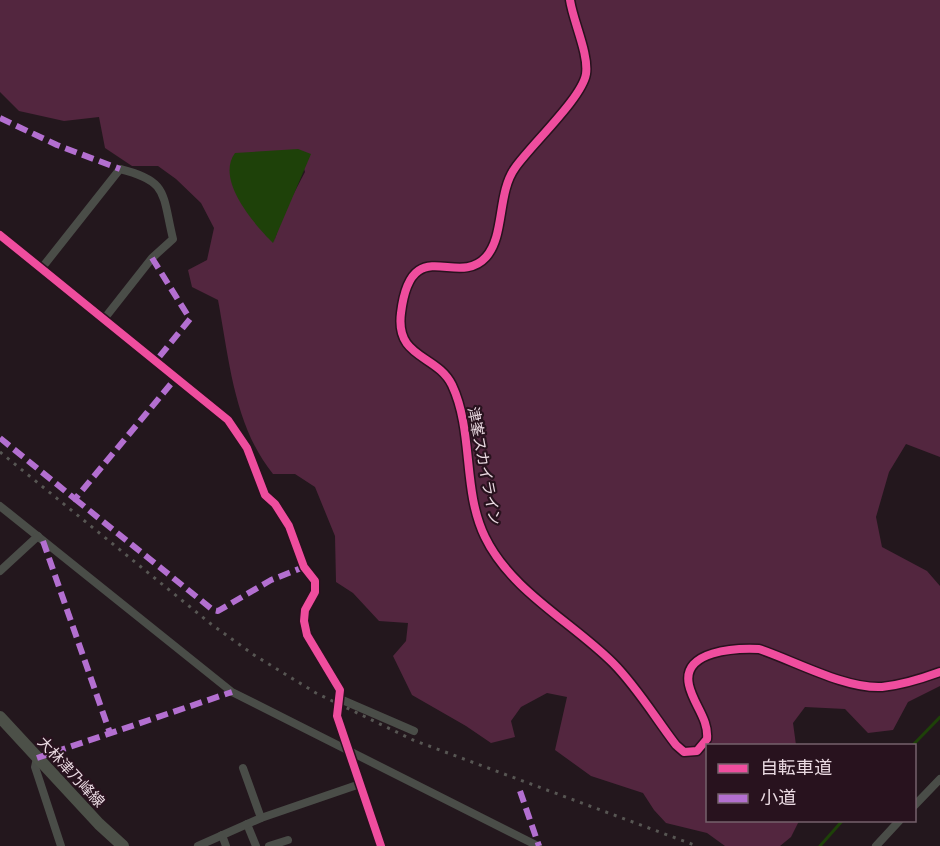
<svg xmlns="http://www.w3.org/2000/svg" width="940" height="846" viewBox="0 0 940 846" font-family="Raleway,'Noto Sans JP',sans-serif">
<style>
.green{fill:#53263f;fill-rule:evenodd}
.water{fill:#1e4109}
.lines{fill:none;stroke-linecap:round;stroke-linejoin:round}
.stream{stroke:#1e4109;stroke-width:3}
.street{stroke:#4a4d48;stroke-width:8}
.secondary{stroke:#4c5048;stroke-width:12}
.rail{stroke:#575653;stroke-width:3;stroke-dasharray:3 6;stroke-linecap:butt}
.quiet{stroke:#b36fd0;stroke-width:6;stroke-dasharray:12 6;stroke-linecap:butt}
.cycleway-casing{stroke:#28121e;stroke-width:11}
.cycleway{stroke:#ef4d9e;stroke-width:8}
.labels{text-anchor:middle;stroke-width:4.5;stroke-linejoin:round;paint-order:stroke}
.street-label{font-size:15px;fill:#eadae2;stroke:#28121e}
</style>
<rect width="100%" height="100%" fill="#23171d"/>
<path class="green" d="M0,0H940V457L906,444L889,472L876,517L882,547L927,571L940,586V686L908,702L893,730L868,733L845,709L805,707L793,723L796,745L708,746V820L799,821L791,837L780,846H725L707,833L666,823L654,810L643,793L591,776L555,750L567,697L547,693L521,707L511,721L515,737L491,743L466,726L412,695L393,656L406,641L408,623L379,621L353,593L336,582L335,536L315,487L295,474H273C234,426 229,358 218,300L192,287L188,270L207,260L214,228L201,203L176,179L158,166H132L105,148L99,117L64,121L19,111L0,92ZM298,149L305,172L283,214L274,242Z"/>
<path class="water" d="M298,149L311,154L273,243C255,225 215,180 235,153Z"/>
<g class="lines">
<g class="stream">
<path d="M912,746L940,717"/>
<path d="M820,846L843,820"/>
</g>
<g class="street">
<path d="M570,0C573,21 589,54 586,74C582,98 531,145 515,168C497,193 505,236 486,257C457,289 411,231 401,313C395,359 437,354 452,385C474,432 462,490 485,537C511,591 572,622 613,663C637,687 656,719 676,745L684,752L697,751L707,739C709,719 693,704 689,685C681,650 737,648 759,649C795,661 845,689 882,687C902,685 921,679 940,672"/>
<path d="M0,235L228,420L247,448L265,495L275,504L289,526L304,567L315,581V592L305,610L304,621L307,635L340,690L337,716L381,846"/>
<path d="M41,269L120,169C169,181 162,194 173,239L152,258L104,319"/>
<path d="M0,506L232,692L538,846"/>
<path d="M0,571L38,536"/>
<path d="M340,699L414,731"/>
<path d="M37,758L35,767L61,846"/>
<path d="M243,768L261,818"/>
<path d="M914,806L940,779"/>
<path d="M247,824L256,846"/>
<path d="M222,835L226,846"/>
<path d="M198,846L261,818L360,784"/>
<path d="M269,846L288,840"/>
<path d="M876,846L900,820"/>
</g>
<path class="secondary" d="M0,717L99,824L123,846"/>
<path class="rail" d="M0,452L211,624L254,655L316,693L413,740L697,846"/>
<g class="quiet">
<path d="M0,118L57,145L120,169"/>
<path d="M152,258L190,319L155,362"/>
<path d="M0,438L75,499L175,379"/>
<path d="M75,499L213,610L218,611L271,580L304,567"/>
<path d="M43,541L110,733"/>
<path d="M37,758L232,692"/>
<path d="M520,791L539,846"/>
</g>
<defs>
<g id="cycleway">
<path d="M570,0C573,21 589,54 586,74C582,98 531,145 515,168C497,193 505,236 486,257C457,289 411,231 401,313C395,359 437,354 452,385C474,432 462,490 485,537C511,591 572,622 613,663C637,687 656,719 676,745L684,752L697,751L707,739C709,719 693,704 689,685C681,650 737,648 759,649C795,661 845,689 882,687C902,685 921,679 940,672"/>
<path d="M0,235L228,420L247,448L265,495L275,504L289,526L304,567L315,581V592L305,610L304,621L307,635L340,690L337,716L381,846"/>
</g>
</defs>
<use href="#cycleway" class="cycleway-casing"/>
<use href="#cycleway" class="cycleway"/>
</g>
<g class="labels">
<g class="street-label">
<text transform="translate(484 466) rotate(79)" y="5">津峯スカイライン</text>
<text transform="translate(71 772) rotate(47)" y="5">大林津乃峰線</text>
</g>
</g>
<rect x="706" y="744" width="210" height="78" fill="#28121e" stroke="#76626c" stroke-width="1.5"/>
<rect x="718" y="764" width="30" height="9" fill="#ef4d9e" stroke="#76626c" stroke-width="1.5"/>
<text x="760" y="774" font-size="18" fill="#eadae2">自転車道</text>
<rect x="718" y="794" width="30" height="9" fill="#b36fd0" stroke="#76626c" stroke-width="1.5"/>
<text x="760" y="804" font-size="18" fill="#eadae2">小道</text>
</svg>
